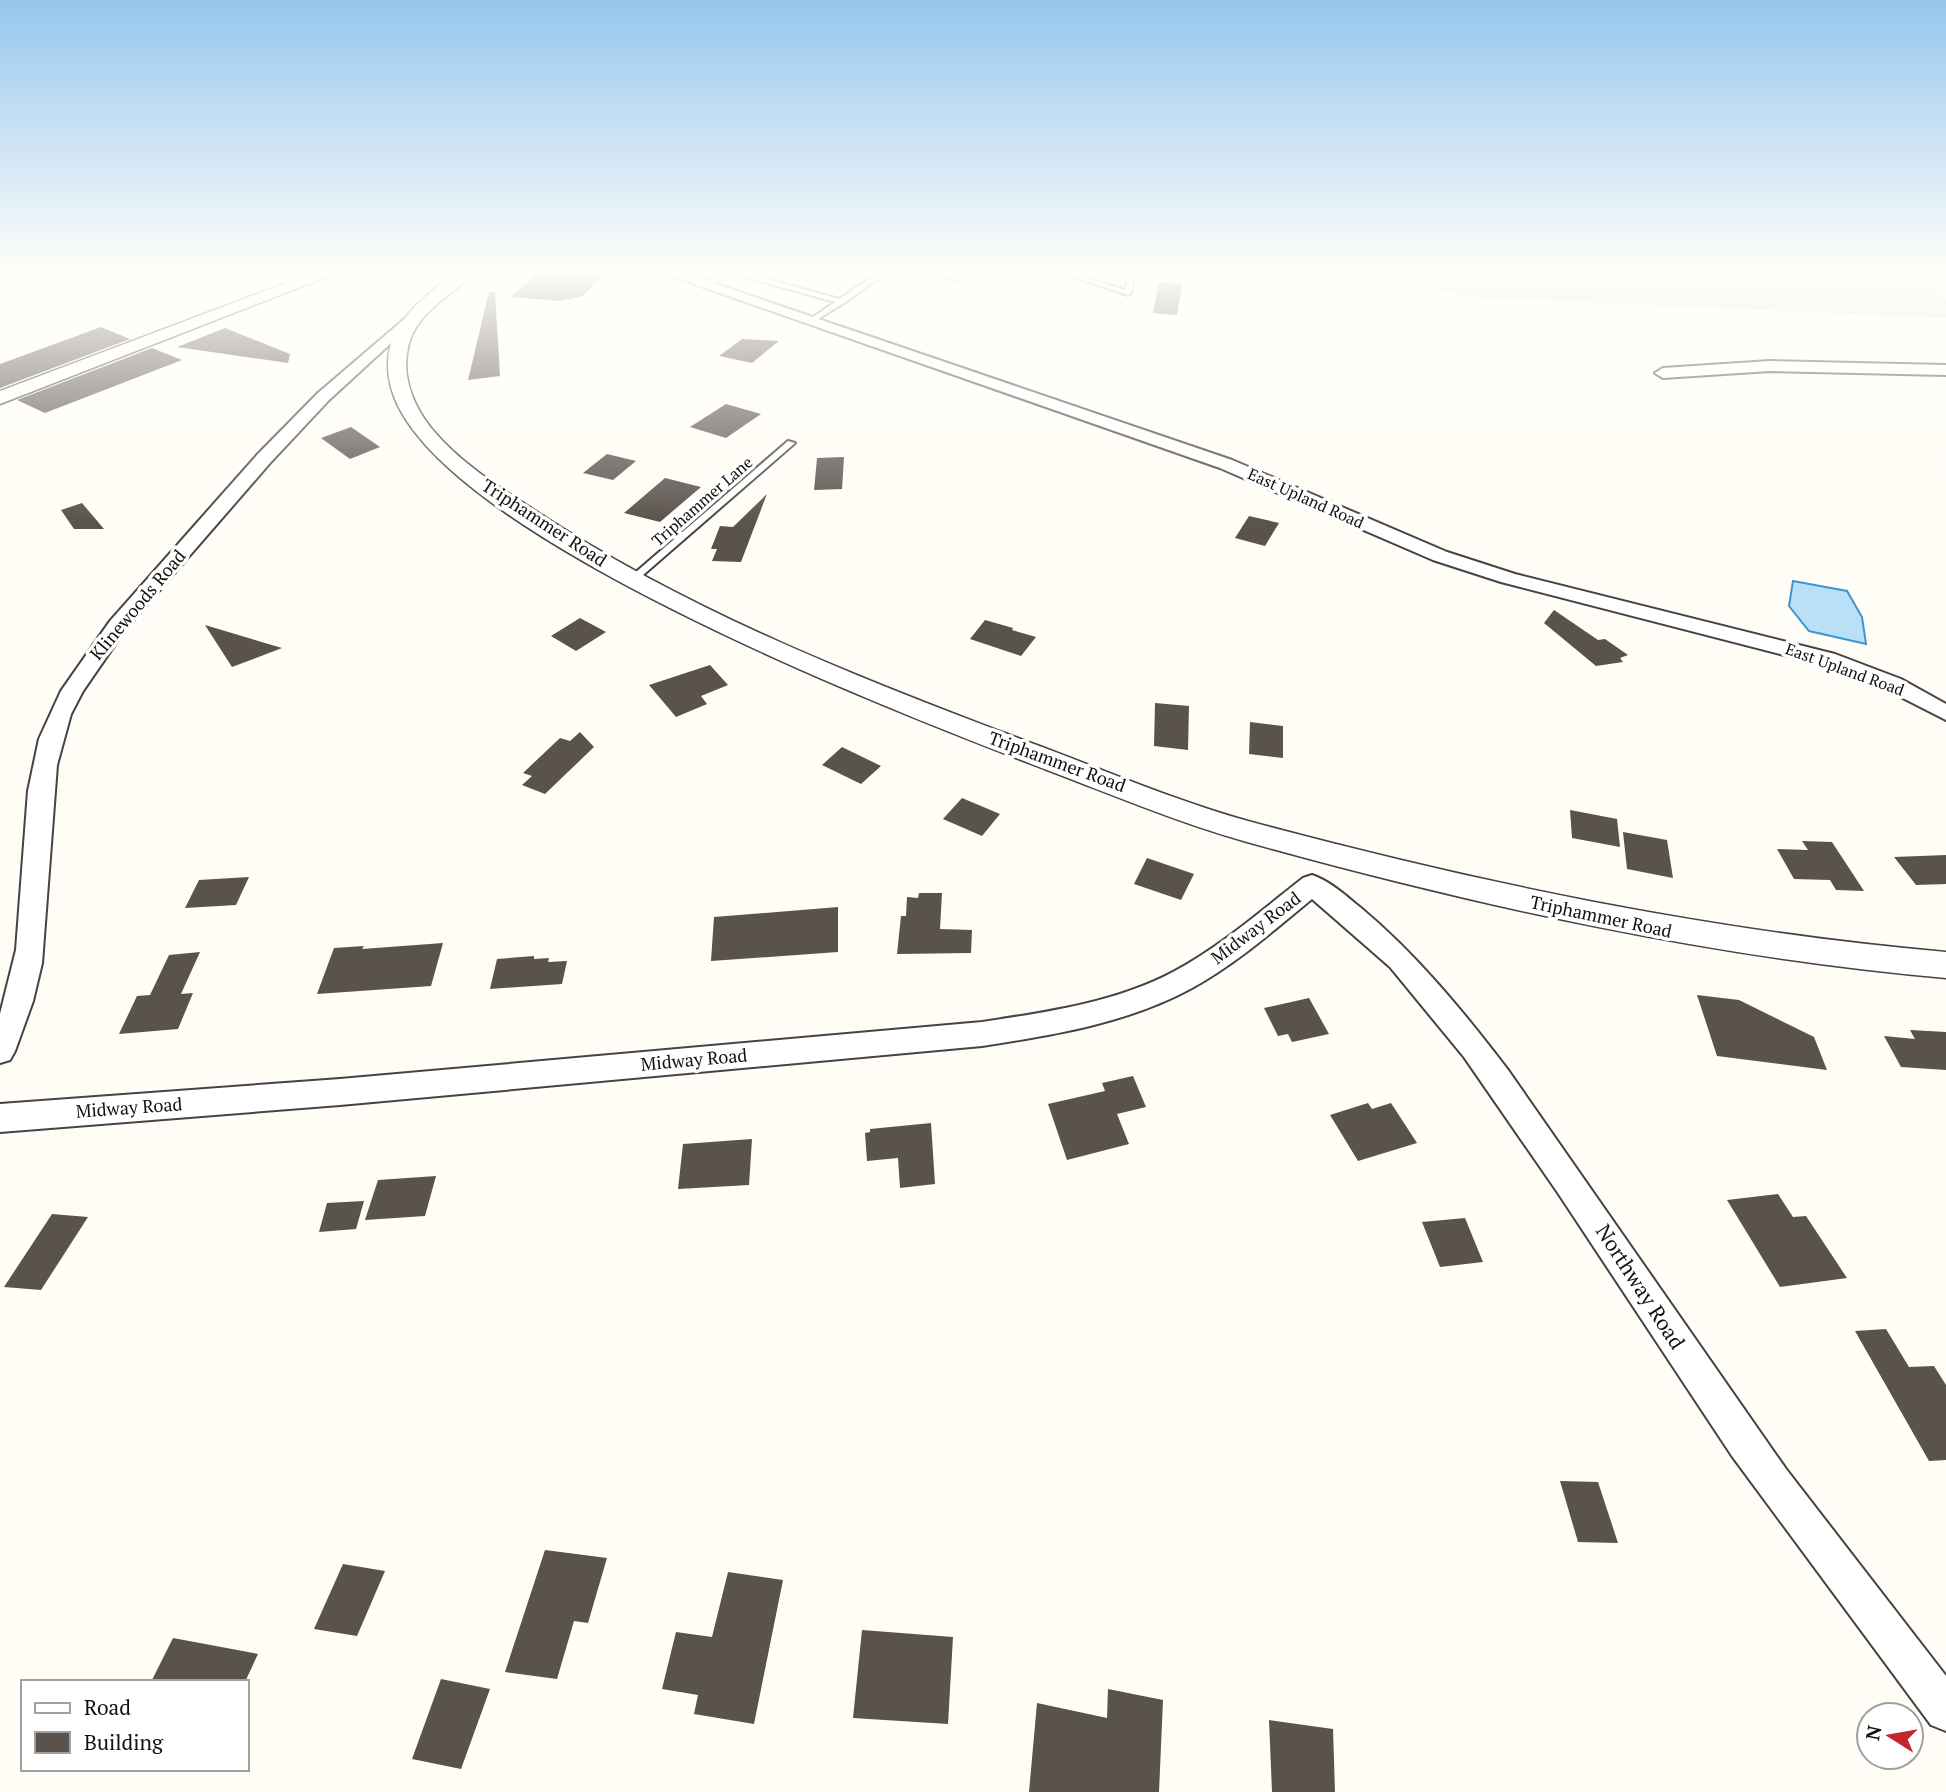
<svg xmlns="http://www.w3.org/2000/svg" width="1946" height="1792" viewBox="0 0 1946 1792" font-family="'PT Serif',serif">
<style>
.cemetery{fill:#d9e3c4}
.water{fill:#b9e0f7;stroke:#3f96cf;stroke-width:2}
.building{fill:#5a524d}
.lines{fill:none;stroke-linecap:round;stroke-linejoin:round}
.service-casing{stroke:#444;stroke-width:4}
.minor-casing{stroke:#444;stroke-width:4}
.tertiary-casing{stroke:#444;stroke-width:3}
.service{fill:#fff;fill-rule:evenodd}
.minor{fill:#fff;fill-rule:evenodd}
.tertiary{fill:#fff;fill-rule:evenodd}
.labels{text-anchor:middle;stroke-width:7;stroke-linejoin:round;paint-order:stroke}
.far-street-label{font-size:16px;fill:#111;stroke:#fff}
.street-label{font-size:18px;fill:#111;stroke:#fff}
.near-street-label{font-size:21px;fill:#111;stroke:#fff}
</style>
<rect width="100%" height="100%" fill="#fffdf5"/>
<path class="cemetery" d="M1380,272H1905L1918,276L1946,299V318L1467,297L1379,276Z"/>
<path class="water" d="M1793,581L1847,591L1862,617L1866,644L1809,631L1789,606Z"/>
<g class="building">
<path d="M538,272H606L583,296L560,301L511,297Z"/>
<path d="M1159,282L1182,284L1177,315L1153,313Z"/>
<path d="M489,292H495L500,376L468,380Z"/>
<path d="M101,327L130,339L0,388V364Z"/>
<path d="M225,328L290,354L288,363L177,347Z"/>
<path d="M742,339L779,341L752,363L719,356Z"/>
<path d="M152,348L182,360L45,413L17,400Z"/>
<path d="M726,404L761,414L726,438L690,427Z"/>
<path d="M351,427L380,447L350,459L321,438Z"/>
<path d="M607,454L636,461L613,480L583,473Z"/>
<path d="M844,457L842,489L814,490L817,458Z"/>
<path d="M665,478L701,487L660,522L624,513Z"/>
<path d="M767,494L741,562L712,561L717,549H711L720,526L733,527Z"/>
<path d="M82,503L104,529H74L61,510Z"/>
<path d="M1249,516L1279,523L1265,546L1235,538Z"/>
<path d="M1554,610L1598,640L1605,639L1628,655L1620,658L1623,662L1596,666L1544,623Z"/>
<path d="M580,618L606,632L576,651L551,636Z"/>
<path d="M985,620L1013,628L1012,630L1036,637L1021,656L970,639Z"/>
<path d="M205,625L282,648L232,667Z"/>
<path d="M710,665L728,685L701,696L707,704L676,717L649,685Z"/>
<path d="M1155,703L1189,706L1188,750L1154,746Z"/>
<path d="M1250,722L1283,726V758L1249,754Z"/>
<path d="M580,732L594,747L545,794L522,785L532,776L523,773L560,738L570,741Z"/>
<path d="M842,747L881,766L861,784L822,765Z"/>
<path d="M962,798L1000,814L982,836L943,819Z"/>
<path d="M1570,810L1617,819L1620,847L1572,838Z"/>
<path d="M1623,832L1667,840L1673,878L1627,869Z"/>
<path d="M1802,841L1832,842L1864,891L1836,890L1830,880L1794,879L1777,849L1808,850Z"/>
<path d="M1946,855V884L1916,885L1894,857Z"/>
<path d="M1147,858L1194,874L1181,900L1134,884Z"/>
<path d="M249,877L236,905L185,908L199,880Z"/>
<path d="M919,893H942L940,929L972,930L971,953L897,954L901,916H906L907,897L918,898Z"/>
<path d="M838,907V952L711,961L714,917Z"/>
<path d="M443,943L431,986L317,994L334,948L364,946L362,949Z"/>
<path d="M200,952L181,994L193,993L178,1029L119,1034L137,996L150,995L169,955Z"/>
<path d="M534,956V959L549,958L548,962L567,961L562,984L490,989L497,959Z"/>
<path d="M1697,995L1739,1000L1814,1037L1827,1070L1717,1056Z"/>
<path d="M1309,998L1329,1034L1292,1042L1288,1034L1278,1036L1264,1008Z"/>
<path d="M1910,1030L1946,1032V1070L1901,1067L1884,1036L1915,1039Z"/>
<path d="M1133,1076L1146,1107L1117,1114L1129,1144L1067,1160L1048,1104L1105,1091L1102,1083Z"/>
<path d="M1368,1103L1372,1109L1391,1103L1417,1143L1358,1161L1330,1115Z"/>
<path d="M931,1123L935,1184L900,1188L898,1158L867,1161L865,1133L870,1132V1129Z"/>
<path d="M752,1139L749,1185L678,1189L683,1144Z"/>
<path d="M436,1176L425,1216L365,1220L378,1180Z"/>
<path d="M1778,1194L1793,1217L1806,1216L1847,1278L1780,1287L1727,1200Z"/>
<path d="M364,1201L356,1229L319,1232L327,1203Z"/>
<path d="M52,1214L88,1217L41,1290L4,1287Z"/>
<path d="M1465,1218L1483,1262L1440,1267L1422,1222Z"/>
<path d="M1886,1329L1909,1367L1934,1366L1946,1385V1460L1929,1461L1855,1331Z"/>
<path d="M1560,1481L1598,1482L1618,1543L1578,1542Z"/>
<path d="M545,1550L607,1558L588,1623L574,1621L557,1679L505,1672Z"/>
<path d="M343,1564L385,1571L357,1636L314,1629Z"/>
<path d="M728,1572L783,1580L754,1724L694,1714L698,1695L662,1689L676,1632L712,1637Z"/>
<path d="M862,1630L953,1637L948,1724L853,1718Z"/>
<path d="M173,1638L258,1654L245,1682H151Z"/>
<path d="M441,1679L490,1689L461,1769L412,1759Z"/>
<path d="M1108,1689L1163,1700L1159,1792H1029L1037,1703L1107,1718Z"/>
<path d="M1269,1720L1333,1729L1335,1792H1272Z"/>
</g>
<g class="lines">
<defs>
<g id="service">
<path d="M727,272H742L839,299L880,272H888L844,303L811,323L809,322V320L835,302L734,274L707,286L702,285Z"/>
<path d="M927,272C936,272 951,277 957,276C964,275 968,272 975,272L957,281Z"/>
<path d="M1058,272H1069L1125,290L1130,272H1136L1131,293L1128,295Z"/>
<path d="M788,441L795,443L635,582H629V578Z"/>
</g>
<g id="minor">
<path d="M660,272H681L1232,460L1447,552L1515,574L1835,654L1901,679L1946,704V720L1885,689L1819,664L1501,582L1433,560L1220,468Z"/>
<path d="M409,315L414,316V322L329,400L270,463L125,630L83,691L71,714L57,765L42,963L33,1001L15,1051L10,1060L0,1063V1014L16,950L28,791L39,739L61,691L110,621L257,455L318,393Z"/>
<path d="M1770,361L1946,365V375L1770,371L1663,378L1655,373L1663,368Z"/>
<path d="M1312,875C1330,881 1346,896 1361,908C1417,955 1463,1011 1508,1070L1786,1469L1946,1676V1731L1931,1725L1732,1456L1558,1193L1464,1057L1390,967L1312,899C1274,930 1236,964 1192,988C1128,1023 1054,1035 982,1046L340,1105L0,1132V1104L340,1079L982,1022C1047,1012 1114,1003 1173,972C1220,947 1261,911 1303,878Z"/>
</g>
<g id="tertiary">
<path d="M315,272H339L0,404V391Z"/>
<path d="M456,272H475C450,298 411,314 407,354C403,381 415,408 432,429C461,464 502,489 539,513C691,613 864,680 1034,744C1104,770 1176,801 1248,821C1478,883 1709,931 1946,952V978C1708,957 1477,906 1247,842C1179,823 1113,795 1047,770C909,717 420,531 390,383C378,330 419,301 456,272Z"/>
</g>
</defs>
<use href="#service" class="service-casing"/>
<use href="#minor" class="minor-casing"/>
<use href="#tertiary" class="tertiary-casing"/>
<use href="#service" class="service"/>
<use href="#minor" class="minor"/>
<use href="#tertiary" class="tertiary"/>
</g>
<linearGradient id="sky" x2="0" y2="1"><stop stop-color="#95c6ee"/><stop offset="0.52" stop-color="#fffefa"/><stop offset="1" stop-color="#fffefa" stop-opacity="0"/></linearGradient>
<rect width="1946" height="523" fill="url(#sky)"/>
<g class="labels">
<g class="far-street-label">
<text transform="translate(1306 498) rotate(24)" y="6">East Upland Road</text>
<text transform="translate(702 501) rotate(-41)" y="6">Triphammer Lane</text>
<text transform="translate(1845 669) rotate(20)" y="6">East Upland Road</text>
</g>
<g class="street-label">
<text transform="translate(544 523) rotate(33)" y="6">Triphammer Road</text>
<text transform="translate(138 605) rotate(-50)" y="6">Klinewoods Road</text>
<text transform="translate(1057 762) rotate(20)" y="6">Triphammer Road</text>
<text transform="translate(1601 917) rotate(12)" y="6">Triphammer Road</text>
<text transform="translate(1256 928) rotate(-37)" y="6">Midway Road</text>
<text transform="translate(694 1060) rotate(-5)" y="6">Midway Road</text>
<text transform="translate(129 1108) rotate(-4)" y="6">Midway Road</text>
</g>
<g class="near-street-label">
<text transform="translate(1640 1287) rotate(57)" y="7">Northway Road</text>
</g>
</g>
<rect x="21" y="1680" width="228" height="91" fill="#ffffff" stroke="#a0a0a0" stroke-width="2"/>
<rect x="35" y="1703" width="35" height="10" fill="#ffffff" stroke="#a0a0a0" stroke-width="2"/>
<text x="84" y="1715" font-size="21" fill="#111111">Road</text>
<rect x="35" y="1732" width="35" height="21" fill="#5a524d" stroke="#a0a0a0" stroke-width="2"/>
<text x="84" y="1750" font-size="21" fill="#111111">Building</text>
<g transform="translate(1890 1736) rotate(281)"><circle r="33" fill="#ffffff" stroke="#a0a0a0" stroke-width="2"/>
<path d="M0-5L12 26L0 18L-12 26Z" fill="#c4262e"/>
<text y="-10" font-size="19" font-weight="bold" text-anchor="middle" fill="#111111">N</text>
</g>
</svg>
